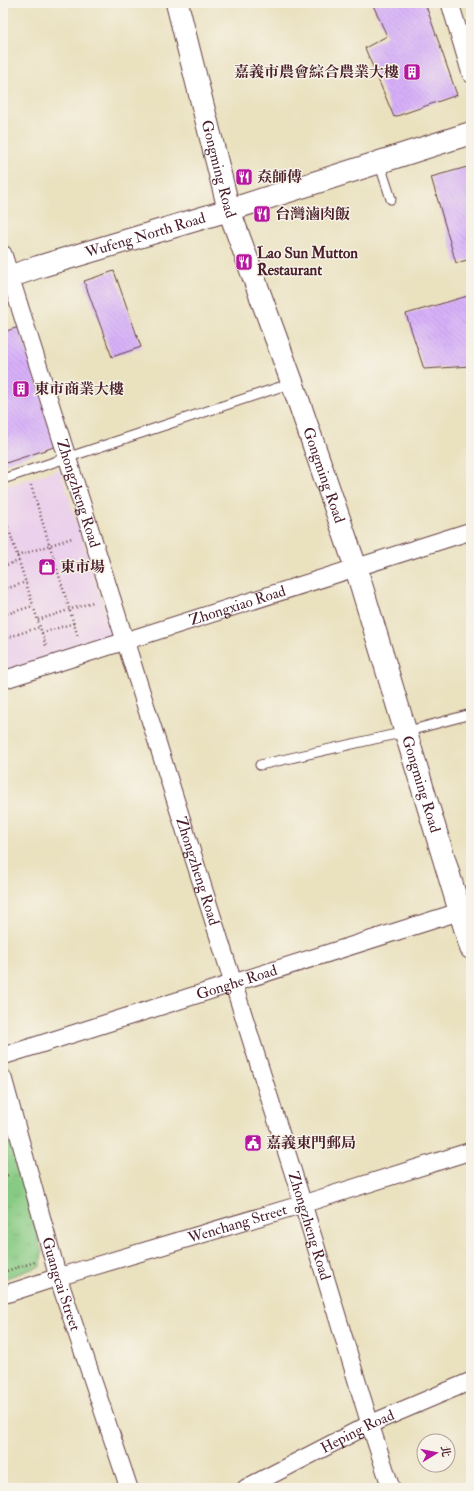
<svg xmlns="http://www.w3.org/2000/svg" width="474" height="1491" viewBox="0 0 474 1491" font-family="'IM FELL Double Pica','Noto Serif TC',serif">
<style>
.built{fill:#ebd1eb}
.grass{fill:url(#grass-tufts);stroke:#687457}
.building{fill:url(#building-back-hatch)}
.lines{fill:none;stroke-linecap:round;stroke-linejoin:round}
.service-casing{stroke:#623c41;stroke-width:11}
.minor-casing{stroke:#623c41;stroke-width:19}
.tertiary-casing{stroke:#623c41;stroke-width:24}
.path{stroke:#623c41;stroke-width:2.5;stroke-dasharray:1 3;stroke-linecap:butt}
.service{stroke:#fff;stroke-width:9}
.minor{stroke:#fff;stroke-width:17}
.tertiary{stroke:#fff;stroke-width:22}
.labels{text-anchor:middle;stroke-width:3;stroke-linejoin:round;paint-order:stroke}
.poi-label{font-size:15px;font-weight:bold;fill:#4a1f2b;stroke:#f7f3e8;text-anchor:start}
.street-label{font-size:15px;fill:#4a1f2b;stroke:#f7f3e8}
</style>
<defs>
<pattern id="grass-tufts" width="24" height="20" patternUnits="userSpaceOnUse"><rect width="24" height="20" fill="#87ca83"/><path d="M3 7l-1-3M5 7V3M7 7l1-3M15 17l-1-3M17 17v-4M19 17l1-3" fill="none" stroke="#76ad71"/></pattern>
<pattern id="building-back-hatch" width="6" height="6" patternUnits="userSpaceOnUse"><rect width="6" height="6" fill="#d7b0f9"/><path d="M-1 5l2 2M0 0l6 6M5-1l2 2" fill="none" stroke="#ba97d6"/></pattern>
</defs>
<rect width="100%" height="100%" fill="#f7f3e8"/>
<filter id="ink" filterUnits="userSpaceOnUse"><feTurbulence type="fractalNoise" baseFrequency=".025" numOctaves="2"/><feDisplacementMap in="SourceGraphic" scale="8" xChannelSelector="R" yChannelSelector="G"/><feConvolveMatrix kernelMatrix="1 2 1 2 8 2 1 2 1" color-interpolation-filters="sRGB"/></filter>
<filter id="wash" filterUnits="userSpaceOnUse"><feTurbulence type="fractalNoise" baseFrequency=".012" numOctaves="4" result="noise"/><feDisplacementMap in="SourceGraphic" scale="16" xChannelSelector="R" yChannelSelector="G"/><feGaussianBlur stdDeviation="0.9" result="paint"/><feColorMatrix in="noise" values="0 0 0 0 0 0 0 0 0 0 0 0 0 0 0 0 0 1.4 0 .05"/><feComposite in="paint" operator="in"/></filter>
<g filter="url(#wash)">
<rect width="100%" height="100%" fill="#eae1bf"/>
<path class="built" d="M60,469L114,639L3,675V487Z"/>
<path class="grass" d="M3,1104L42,1252L41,1266L3,1279Z"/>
<g id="blocks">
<g class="building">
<path d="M372,3H425L457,95L394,117L365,48L387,36Z"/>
<path d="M471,166V259L456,263L431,177Z"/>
<path d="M114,271L141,347L112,357L84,281Z"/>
<path d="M471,295V366L424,369L406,314Z"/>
<path d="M19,327L57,446L3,464V332Z"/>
</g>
</g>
</g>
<g filter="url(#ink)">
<use href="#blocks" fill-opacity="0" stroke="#623c41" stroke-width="1"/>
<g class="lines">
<defs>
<g id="service">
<path d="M379,162L391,199"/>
<path d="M3,479L292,383"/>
<path d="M260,765L405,732L471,714"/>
</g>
<g id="minor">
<path d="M450,3L471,74"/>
<path id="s1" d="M3,254L303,1204L370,1424L391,1488"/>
<path id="s2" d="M3,680L471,531"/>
<path id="s3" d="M3,1056L471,908"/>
<path id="s4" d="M3,1078L58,1277L129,1488"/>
<path id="s5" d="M3,1295L58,1277L303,1204L471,1151"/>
<path id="s6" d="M246,1488L370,1424L471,1381"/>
</g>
<g id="tertiary">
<path id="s7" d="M177,3L229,210L292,382L356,568L471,948"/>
<path id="s8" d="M3,279L38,267L229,210L471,133"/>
</g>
</defs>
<use href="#service" class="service-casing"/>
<use href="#minor" class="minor-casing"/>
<use href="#tertiary" class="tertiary-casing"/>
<g class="path">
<path d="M31,485L78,637"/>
<path d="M3,511L46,646"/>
<path d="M3,525L7,524"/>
<path d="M17,556L72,538"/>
<path d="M3,566L19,561"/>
<path d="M3,590L26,582"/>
<path d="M3,615L33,606"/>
<path d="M38,620L93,602"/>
<path d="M42,633L74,623"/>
<path d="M3,639L40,627"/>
<path d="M3,1176L9,1175"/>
<path d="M3,1272L35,1262"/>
</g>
<use href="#service" class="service"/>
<use href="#minor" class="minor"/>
<use href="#tertiary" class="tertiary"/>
</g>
</g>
<defs>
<symbol id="building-square" viewBox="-11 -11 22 22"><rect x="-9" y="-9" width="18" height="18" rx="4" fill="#b5179e" stroke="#f7f3e8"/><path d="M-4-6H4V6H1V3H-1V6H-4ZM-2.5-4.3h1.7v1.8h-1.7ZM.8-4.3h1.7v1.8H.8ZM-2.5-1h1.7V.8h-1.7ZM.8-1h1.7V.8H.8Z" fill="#fff"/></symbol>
<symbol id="restaurant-square" viewBox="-11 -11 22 22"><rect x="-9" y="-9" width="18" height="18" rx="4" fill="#b5179e" stroke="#f7f3e8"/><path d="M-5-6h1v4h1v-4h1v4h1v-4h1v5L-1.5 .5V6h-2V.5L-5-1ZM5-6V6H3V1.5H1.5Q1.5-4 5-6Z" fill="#fff"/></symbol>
<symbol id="shop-square" viewBox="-11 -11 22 22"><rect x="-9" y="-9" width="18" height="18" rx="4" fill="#b5179e" stroke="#f7f3e8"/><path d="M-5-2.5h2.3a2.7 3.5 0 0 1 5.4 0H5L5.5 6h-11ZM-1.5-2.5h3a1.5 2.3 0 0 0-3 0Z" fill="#fff"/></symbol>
<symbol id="civic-square" viewBox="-11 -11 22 22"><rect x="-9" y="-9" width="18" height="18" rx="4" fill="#b5179e" stroke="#f7f3e8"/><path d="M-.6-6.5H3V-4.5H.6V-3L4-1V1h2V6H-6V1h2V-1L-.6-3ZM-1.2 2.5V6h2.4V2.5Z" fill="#fff"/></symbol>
</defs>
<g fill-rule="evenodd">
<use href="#building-square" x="402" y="62" width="20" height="20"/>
<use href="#restaurant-square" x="234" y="167" width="20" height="20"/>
<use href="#restaurant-square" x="252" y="204" width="20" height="20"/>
<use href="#restaurant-square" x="234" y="252" width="20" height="20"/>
<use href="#building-square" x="11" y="379" width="20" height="20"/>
<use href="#shop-square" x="37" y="557" width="20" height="20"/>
<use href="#civic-square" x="243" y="1133" width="20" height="20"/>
</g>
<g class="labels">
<g class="poi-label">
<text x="399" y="77" text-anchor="end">嘉義市農會綜合農業大樓</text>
<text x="257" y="182">𡘙師傅</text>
<text x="275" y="219">台灣滷肉飯</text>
<text x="257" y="258">Lao Sun Mutton<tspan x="257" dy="17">Restaurant</tspan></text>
<text x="34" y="394">東市商業大樓</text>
<text x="60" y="572">東市場</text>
<text x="266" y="1148">嘉義東門郵局</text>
</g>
<g class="street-label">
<text dy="5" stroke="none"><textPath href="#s7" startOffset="171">Gongming Road</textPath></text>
<text dy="5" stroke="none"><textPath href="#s8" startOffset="149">Wufeng North Road</textPath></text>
<text dy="5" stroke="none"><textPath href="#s7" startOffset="495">Gongming Road</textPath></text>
<text dy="5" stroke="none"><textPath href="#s1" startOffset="251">Zhongzheng Road</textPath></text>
<text dy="5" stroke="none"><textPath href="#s2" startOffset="246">Zhongxiao Road</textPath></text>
<text dy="5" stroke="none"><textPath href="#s7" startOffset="819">Gongming Road</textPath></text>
<text dy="5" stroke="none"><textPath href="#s1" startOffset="647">Zhongzheng Road</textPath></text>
<text dy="5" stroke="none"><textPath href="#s3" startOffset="245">Gonghe Road</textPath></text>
<text dy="5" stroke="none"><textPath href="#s5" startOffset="245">Wenchang Street</textPath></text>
<text dy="5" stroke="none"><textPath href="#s1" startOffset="1019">Zhongzheng Road</textPath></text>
<text dy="5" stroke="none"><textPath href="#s4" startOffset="214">Guangcai Street</textPath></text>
<text dy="5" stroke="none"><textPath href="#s6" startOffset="125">Heping Road</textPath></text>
</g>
</g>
<rect width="474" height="1491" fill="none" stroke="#f7f3e8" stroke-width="16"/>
<g transform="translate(436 1453) rotate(80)"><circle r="19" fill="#f7f3e8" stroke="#b29e9c"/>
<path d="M0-3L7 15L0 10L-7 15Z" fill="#b5179e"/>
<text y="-6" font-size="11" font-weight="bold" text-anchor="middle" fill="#4a1f2b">北</text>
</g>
</svg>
